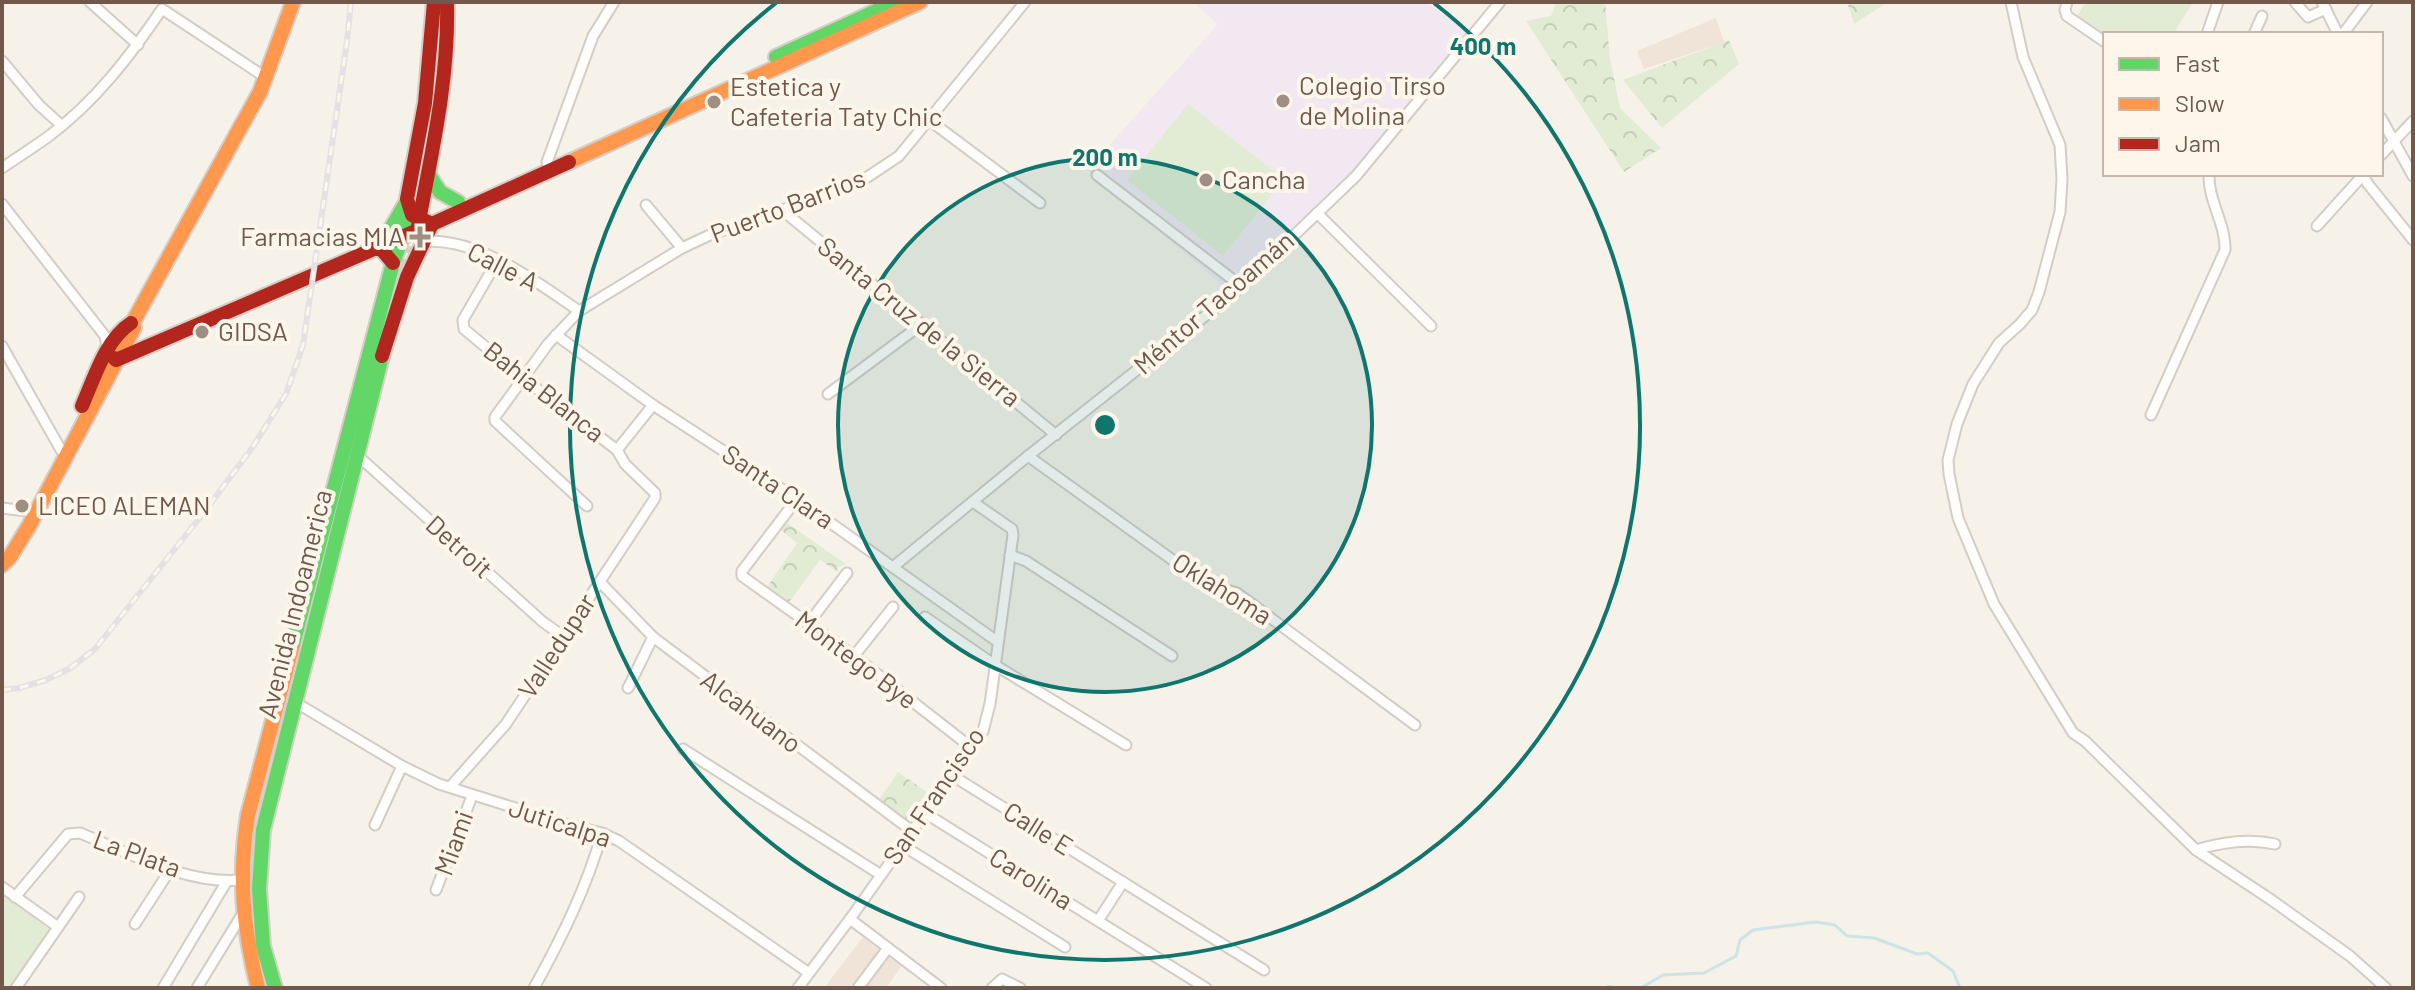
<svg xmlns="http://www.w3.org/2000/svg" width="2415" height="990" viewBox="0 0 2415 990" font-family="Barlow,sans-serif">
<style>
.residential{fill:#efe4d7}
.education{fill:#f2e8f1}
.forest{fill:url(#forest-crowns)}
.pitch{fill:#e2ecd4}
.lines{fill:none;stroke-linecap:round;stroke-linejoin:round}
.stream{stroke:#cbe4e6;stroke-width:3}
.primary-tunnel{stroke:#d5cbc2;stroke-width:14;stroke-dasharray:14 7;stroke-linecap:butt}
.street-casing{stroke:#d4cdc6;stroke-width:13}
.fast-casing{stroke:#d5cdc6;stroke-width:18}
.slow-casing{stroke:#d5cdc6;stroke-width:18}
.jam-casing{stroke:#d5cdc6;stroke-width:18}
.street{stroke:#fefdfc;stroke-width:9}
.fast{stroke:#63d668;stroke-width:14}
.slow{stroke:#ff974d;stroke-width:14}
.jam{stroke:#b3261e;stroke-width:14}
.rail-casing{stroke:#e4e1e4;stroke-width:6}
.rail{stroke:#fef6ea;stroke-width:3;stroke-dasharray:9;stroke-linecap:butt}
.ring{fill:none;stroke:#0f766e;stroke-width:4}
.poi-dot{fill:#a08e82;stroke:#fef6ea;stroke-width:3}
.labels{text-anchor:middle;stroke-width:8;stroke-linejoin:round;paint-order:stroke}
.poi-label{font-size:26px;fill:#72584b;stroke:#fef6ea;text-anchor:start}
.street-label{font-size:26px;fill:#72584b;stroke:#fef6ea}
.centre{fill:#0f766e;stroke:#fef6ea;stroke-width:4}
.ring-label{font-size:24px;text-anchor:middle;font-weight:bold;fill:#0f766e;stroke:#fef6ea;stroke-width:8;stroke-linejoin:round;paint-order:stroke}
</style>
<defs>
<pattern id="forest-crowns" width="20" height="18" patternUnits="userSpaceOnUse" patternTransform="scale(2)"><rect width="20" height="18" fill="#e2ecd4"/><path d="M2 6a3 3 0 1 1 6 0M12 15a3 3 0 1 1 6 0" fill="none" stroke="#c5ccb8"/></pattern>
</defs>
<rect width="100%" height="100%" fill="#f6f1e9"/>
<g class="residential">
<path d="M1716,18L1724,42L1644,69L1637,51Z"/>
<path d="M863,937L883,954L902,965L886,988H824Z"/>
</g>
<path class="education" d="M1193,2H1425L1474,33L1356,176L1233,294L1087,170L1218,24Z"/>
<g class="forest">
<path d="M1556,2H1605L1610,59L1620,108L1661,148L1624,172L1526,21L1551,16Z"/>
<path d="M1847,2H1888L1854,24Z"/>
<path d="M1729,40L1739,64L1662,128L1623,80Z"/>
<path d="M787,523L846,564L838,567V572L820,560L787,605L765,590L797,543L781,530Z"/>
<path d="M898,772L927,792L907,822L877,803Z"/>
</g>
<g class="pitch">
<path d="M2086,2H2193L2173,34H2105L2077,16Z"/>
<path d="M1188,104L1284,179L1223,256L1127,180Z"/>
<path d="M2,893L55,934L16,988H2Z"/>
</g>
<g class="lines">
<g class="stream">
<path d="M1606,988L1609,986L1616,988"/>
<path d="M1641,988L1663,975L1704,973L1736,956L1740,940L1753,930L1816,922L1835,925L1847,936L1874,938L1917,954L1928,953L1953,971L1960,988"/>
</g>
<g class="primary-tunnel">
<path d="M432,94L443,12"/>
<path d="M413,213L427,127"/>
<path d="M382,333L405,245"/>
</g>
<defs>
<g id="street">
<path d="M90,2L138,45"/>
<path d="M2011,2L2023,57L2060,145L2062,179L2060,212L2039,292L2032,310L2020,324L1999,343L1973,384L1957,424L1948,460L1949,474L1958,518L1994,604L2073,733L2085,741L2196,850L2270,899L2350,956L2386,988"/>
<path d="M2067,2L2065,10L2067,16L2105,42"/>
<path d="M2295,2L2308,17L2326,9"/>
<path d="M2322,2L2338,34"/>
<path d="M2207,34L2218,2"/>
<path d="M2254,34L2262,16"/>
<path d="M2343,34L2367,2"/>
<path d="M2,61L39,105L61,125"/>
<path d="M2381,118L2413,176"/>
<path d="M929,120L1040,203"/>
<path d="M2381,155L2413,121"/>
<path d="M547,162L593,36L614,2"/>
<path d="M2,168C18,157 34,147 49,136C95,102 130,56 162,9L265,77"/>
<path d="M1097,175L1241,286"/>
<path d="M2363,175L2368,184L2413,240"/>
<path d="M2,204L105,336L108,352"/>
<path d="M646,205L682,248"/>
<path d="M782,210L1056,435"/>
<path d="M1317,213L1431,326"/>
<path d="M2317,226L2364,174"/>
<path d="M421,242C475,235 537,282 579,311"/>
<path d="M556,335L653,405L797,499L998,642"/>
<path d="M2,346L61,450"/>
<path d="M828,394L922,324"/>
<path d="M2151,415L2225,250C2226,224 2208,201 2209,174"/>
<path d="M617,450L653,405"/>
<path d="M357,455L543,622L564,637"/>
<path d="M1028,456L1206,584L1237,593L1415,725"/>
<path d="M797,499L742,571V576L854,656L972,748"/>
<path d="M587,506L495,421V417L548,344L579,311L682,248L712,234L857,184L899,156L1025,2"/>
<path d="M2,508L35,512"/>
<path d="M1010,555L1026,561L1172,656"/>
<path d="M893,567L1028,456L1233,294L1356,176L1500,2"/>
<path d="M600,582L653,637L912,831"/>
<path d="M925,617L995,665L1126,745"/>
<path d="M808,624L847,573"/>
<path d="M854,656L893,607"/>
<path d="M628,688L653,637"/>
<path d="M295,702L402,766L439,784L566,824L602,833L619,841L809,973"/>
<path d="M683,749L881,875"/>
<path d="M953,776L1264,970"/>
<path d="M450,787L506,724L655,498V493L625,464L617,450L523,378L464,329L463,320L497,261"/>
<path d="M925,813L1098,921L1123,882"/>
<path d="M375,825L402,766"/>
<path d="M902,845L1065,947"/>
<path d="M2196,850C2222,842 2248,838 2275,844"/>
<path d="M2,887L58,927"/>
<path d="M436,890L472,796"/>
<path d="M15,897L68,834L80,833C129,853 187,885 241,880"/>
<path d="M850,919L941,988"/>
<path d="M1098,921L1206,988"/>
<path d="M135,924L170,870"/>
<path d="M16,988L79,897"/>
<path d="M163,988L227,881"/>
<path d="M197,988L243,913"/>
<path d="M534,988C561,939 587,887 602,833"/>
<path d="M798,988L850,919L983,731L990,704L1013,535L1012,529L973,502"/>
<path d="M858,988L888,948"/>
<path d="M992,988L1002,979L1020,988"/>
</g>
<g id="fast">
<path d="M776,57L896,2"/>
<path d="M428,174L440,192L458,202"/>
<path d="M402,237L395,232H389L407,201"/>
<path d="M292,648L393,263L407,224"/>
<path d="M275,988L263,946L259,889L263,830L382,356"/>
</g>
<g id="slow">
<path d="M569,162L920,2"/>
<path d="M2,565L10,557L29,526L134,328L133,322L260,92L293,2"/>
<path d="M258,988C243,927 238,877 248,815L292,648"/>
</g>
<g id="jam">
<path d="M418,226C432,151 449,78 447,2"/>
<path d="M372,248L382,250L393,263"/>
<path d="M382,356L407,277L432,224L412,215L407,199L425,103L434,2"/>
<path d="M114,358L116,360L432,224L569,162"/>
<path d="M82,406C94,379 105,340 131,323"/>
</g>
</defs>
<use href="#street" class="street-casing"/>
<use href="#fast" class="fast-casing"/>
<use href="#slow" class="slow-casing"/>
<use href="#jam" class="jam-casing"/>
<use href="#street" class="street"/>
<use href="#fast" class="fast"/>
<use href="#slow" class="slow"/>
<use href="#jam" class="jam"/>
<defs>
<path id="rail" d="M2,690L19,688L46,680L69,669L95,649L205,511L252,448L286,394L303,345L347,41L351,2"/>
</defs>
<use href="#rail" class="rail-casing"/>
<use href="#rail" class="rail"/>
</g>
<circle cx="1105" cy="425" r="267" fill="#0f766e" fill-opacity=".12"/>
<g class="ring">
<circle cx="1105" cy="425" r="267"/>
<path d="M1434 3A535 535 0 1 1 776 3"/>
</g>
<g class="poi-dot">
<circle cx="1283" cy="101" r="8"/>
<circle cx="714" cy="102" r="8"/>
<circle cx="1206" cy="180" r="8"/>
<path d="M416 225h8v8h8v8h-8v8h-8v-8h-8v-8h8z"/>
<circle cx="202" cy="332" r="8"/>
<circle cx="22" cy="506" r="8"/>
</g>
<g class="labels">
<g class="poi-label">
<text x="1299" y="95">Colegio Tirso<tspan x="1299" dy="30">de Molina</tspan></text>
<text x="730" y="96">Estetica y<tspan x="730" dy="30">Cafeteria Taty Chic</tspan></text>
<text x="1222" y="189">Cancha</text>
<text x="404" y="246" text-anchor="end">Farmacias MIA</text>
<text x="218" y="341">GIDSA</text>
<text x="38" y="515">LICEO ALEMAN</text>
</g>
<g class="street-label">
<text transform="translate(788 206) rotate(-21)" y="9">Puerto Barrios</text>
<text transform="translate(503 267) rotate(27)" y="9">Calle A</text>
<text transform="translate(1214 303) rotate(-41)" y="9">Méntor Tacoamán</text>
<text transform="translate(919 322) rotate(39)" y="9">Santa Cruz de la Sierra</text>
<text transform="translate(544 392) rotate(38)" y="9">Bahia Blanca</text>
<text transform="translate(778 487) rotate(34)" y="9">Santa Clara</text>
<text transform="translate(459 547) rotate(42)" y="9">Detroit</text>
<text transform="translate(1222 589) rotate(32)" y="9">Oklahoma</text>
<text transform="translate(295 604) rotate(-76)" y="9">Avenida Indoamerica</text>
<text transform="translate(557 646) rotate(-57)" y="9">Valledupar</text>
<text transform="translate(856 660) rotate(37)" y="9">Montego Bye</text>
<text transform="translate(751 712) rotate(37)" y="9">Alcahuano</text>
<text transform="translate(934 796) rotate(-56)" y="9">San Francisco</text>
<text transform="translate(560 823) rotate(18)" y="9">Juticalpa</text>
<text transform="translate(1038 829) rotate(32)" y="9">Calle E</text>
<text transform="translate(454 843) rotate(-70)" y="9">Miami</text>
<text transform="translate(137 854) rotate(20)" y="9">La Plata</text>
<text transform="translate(1031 879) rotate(32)" y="9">Carolina</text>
</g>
</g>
<circle cx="1105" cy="425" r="12" class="centre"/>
<g class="ring-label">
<text x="1483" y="55">400 m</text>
<text x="1105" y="166">200 m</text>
</g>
<rect width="2415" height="990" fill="none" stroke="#72584b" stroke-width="8"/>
<rect x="2103" y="32" width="280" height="144" fill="#fef6ea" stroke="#c6b7aa" stroke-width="2"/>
<rect x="2119" y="58" width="40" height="12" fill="#63d668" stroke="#c6b7aa" stroke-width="2"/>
<text x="2175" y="72" font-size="24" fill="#72584b">Fast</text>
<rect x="2119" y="98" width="40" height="12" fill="#ff974d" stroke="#c6b7aa" stroke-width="2"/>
<text x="2175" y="112" font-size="24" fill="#72584b">Slow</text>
<rect x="2119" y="138" width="40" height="12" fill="#b3261e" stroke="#c6b7aa" stroke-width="2"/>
<text x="2175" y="152" font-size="24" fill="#72584b">Jam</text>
</svg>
